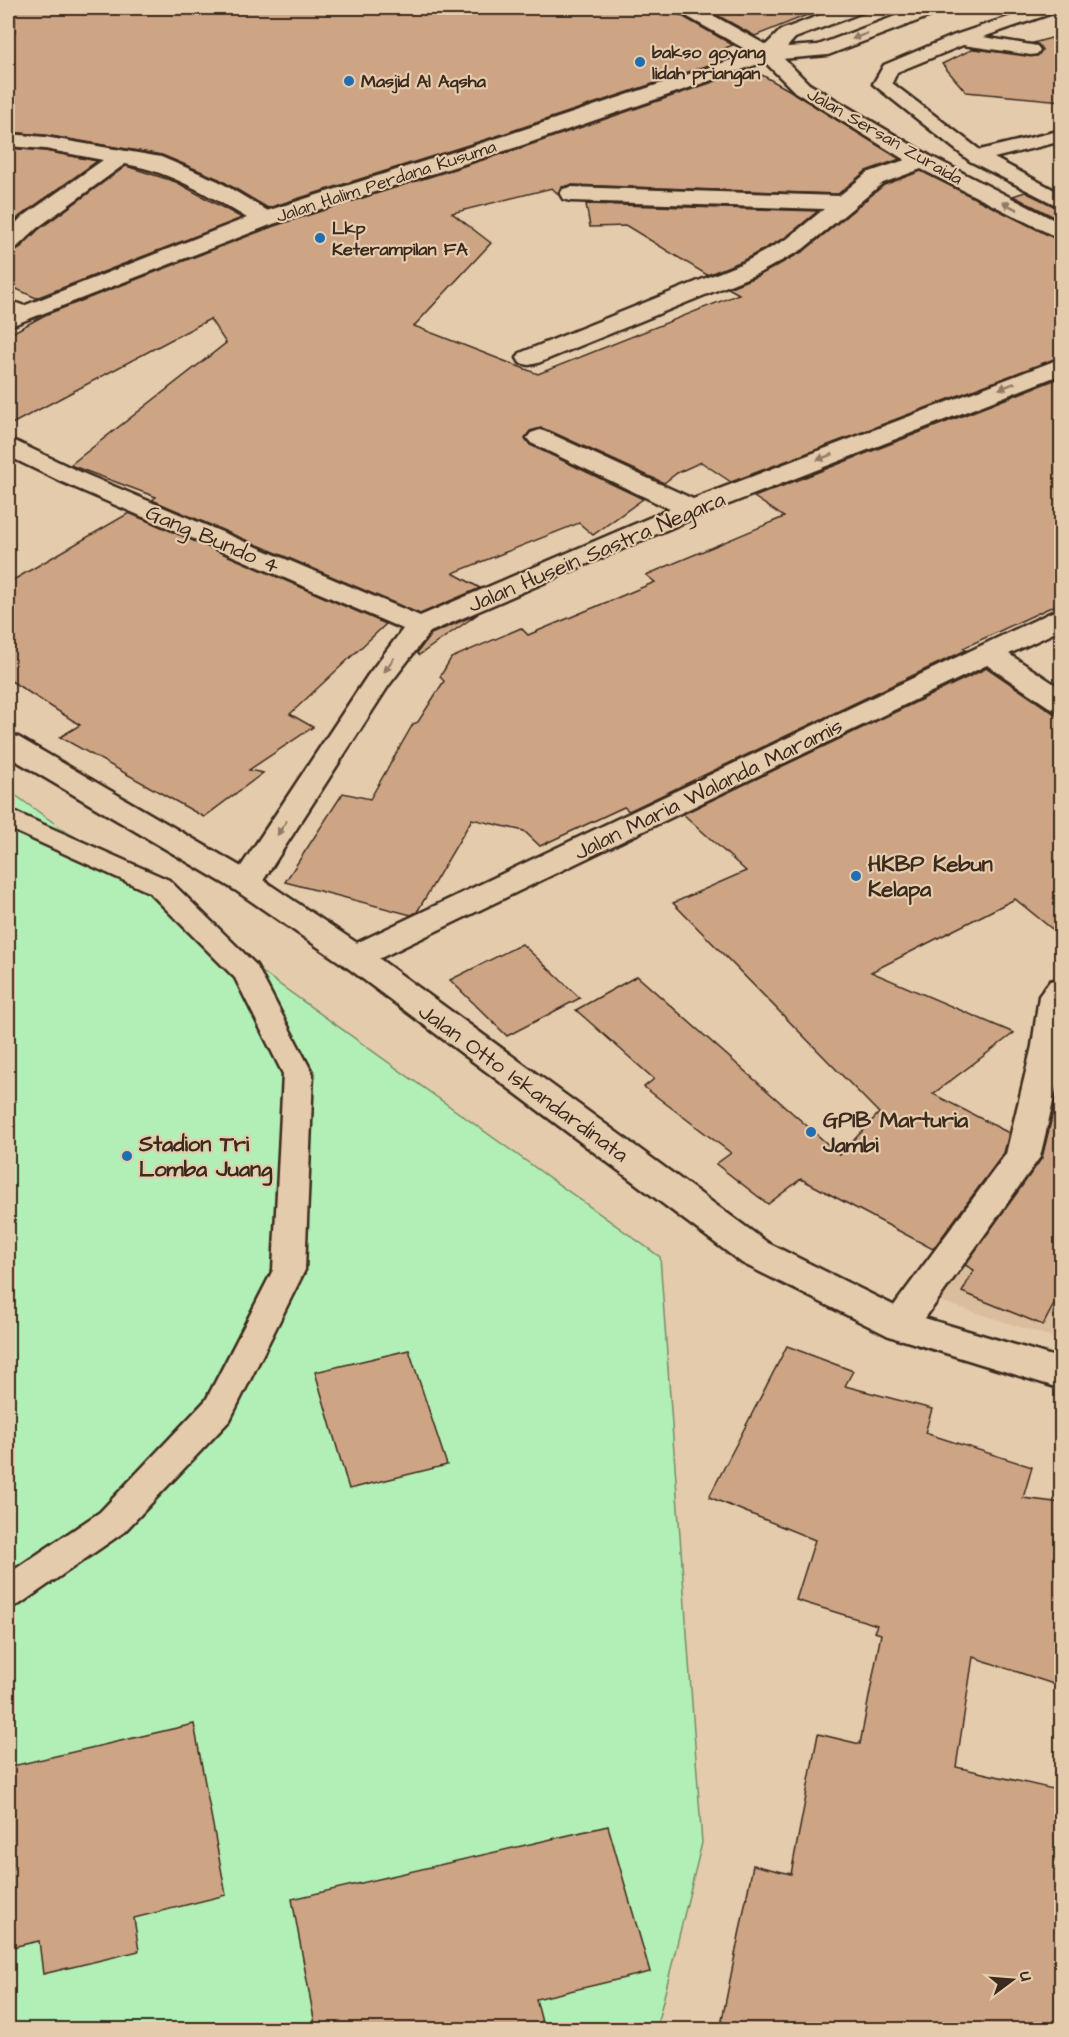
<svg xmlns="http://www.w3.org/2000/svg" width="1069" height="2037" viewBox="0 0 1069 2037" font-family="'Architects Daughter',sans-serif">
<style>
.built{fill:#dabd9d}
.green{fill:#b2efb6;stroke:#768c6a;stroke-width:1.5}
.building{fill:#cda585;stroke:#3b2a1e;stroke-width:1.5}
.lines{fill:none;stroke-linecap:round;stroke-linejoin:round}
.service-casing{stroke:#3b2a1e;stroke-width:5}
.minor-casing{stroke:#3b2a1e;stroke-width:5}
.tertiary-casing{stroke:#3b2a1e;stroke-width:5}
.secondary-casing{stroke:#3b2a1e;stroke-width:5}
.service{fill:#e4cbac;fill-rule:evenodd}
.minor{fill:#e4cbac;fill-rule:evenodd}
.tertiary{fill:#e4cbac;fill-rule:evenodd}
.secondary{fill:#e4cbac;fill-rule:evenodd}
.oneway{fill:#907a65}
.poi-dot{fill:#1f6fb2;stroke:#e4cbac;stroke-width:2}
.labels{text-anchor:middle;stroke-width:4.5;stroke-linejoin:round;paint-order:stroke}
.far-poi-label{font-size:18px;font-weight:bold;fill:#3b2a1e;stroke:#e4cbac;text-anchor:start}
.far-street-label{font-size:18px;fill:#3b2a1e;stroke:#e4cbac}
.street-label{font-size:22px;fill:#3b2a1e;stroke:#e4cbac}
.poi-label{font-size:22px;font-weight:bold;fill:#3b2a1e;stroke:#e4cbac;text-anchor:start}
</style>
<rect width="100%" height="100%" fill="#e4cbac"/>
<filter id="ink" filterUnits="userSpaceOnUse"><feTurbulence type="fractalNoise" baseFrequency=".0167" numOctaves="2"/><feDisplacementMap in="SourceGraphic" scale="12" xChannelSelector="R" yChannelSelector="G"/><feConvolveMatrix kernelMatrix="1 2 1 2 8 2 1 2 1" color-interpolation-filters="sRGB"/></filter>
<g filter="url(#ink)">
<path class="built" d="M1061,1054V1340L937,1300Z"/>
<path class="green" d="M8,790L660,1257L702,1843L656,2029H8Z"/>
<g class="building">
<path d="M15,8H674L678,14L733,45L718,51L730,58L500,135L268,208L219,179L162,155L45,135L8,132V32H15Z"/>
<path d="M704,8H821L822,9L755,36Z"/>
<path d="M1062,35V101L966,92L942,64L973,49L1037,56L1042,50L1039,45L1033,43Z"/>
<path d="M751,69L789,90L900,159L866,171L838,194L571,185L562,187L558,194L552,188L452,213L491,243L414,326L538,374L739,294L728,288L760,275L804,251L884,185L921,171L1062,242V356L731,482L701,462L677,473L664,483L550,431L541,428L530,431L525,438L530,445L643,499L593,535L579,523L453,573L480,588L420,614L152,500L156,497L70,465L226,343L210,319L8,426V335L45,315L274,226L518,149Z"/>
<path d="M8,148L45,151L97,161L20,216L8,228Z"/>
<path d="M126,166L176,182L242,218L36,298L8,285V252L18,250L38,230Z"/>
<path d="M1025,192L1062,210V221L1013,196Z"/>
<path d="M586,204L818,211L786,237L742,261L707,275L627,226L590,227Z"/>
<path d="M1062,377V602L963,648L966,650L629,811L624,807L540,846L524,831L472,819L417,912L411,915L285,882L343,793L370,799L413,724L418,722L444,681L440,677L451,658L521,628L528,635L655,582L646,575L784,517L754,497Z"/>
<path d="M129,513L386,624L290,714L313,727L249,770L263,773L204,817L60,737L80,725L8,679V583Z"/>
<path d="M478,614L419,655L417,653L431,634Z"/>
<path d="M987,668L1062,719V937L1015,899L871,972L1014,1033L933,1094L1009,1133L1004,1153L933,1249L801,1179L768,1204L716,1164L731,1153L644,1087L654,1079L576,1010L637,976L840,1155L879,1113L673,903L746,871L683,814Z"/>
<path d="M522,944L580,998L507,1036L450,980Z"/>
<path d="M1062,1076V1289L1043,1325L962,1292L974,1270L965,1265L1042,1158Z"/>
<path d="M787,1346L853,1371L845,1386L932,1409L925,1433L1032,1467L1023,1498L1062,1503V1687L973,1657L956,1767L1062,1791V2030H720L753,1865L791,1874L818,1734L860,1744L881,1634L874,1632L877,1625L796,1600L815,1540L709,1497Z"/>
<path d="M409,1350L447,1465L349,1489L315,1372Z"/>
<path d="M194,1724L226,1895L134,1918L139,1951L43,1974L39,1941L8,1948V1767Z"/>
<path d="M608,1826L650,1972L536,1999L544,2030H316L292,1899Z"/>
</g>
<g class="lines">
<defs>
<g id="service">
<path d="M1035,8H1059L1056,12L983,37L1037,46L1040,50L1037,54L1031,55L963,45L897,72L892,83L980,150L1062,130V141L994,158L1062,194V208L970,161L873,84L884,65L955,35Z"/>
<path d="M8,809L169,880L256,965L313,1074L305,1270L230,1420L124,1532L20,1604L8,1608V1574L100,1512L206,1400L273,1270L283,1074L235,978L149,892L8,828Z"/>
</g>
<g id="minor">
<path d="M676,8H700L775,50L809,84L930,156L1062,224V240L921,169L883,183L803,249L759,273L538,363L529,365L520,363L517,358L520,353L743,263L787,239L824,209L571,201L563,199L560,194L563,189L571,187L839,196L867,173L905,160L795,92L761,58L679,12Z"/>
<path d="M8,134L45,137L161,157L218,181L273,214L276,219L273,224L265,226L257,224C215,199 174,172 125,164L37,228L16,248L8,250V231L21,218L103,160L45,149L8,146Z"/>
<path d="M8,300L30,308L34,313L30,318L22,320L8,315Z"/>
<path d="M1062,358V374L701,515L430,632L389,685L257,890L246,893L235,890L230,883L368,675L403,629L62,482L8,456V439L17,442L80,472L420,616L670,509L531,443L527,438L531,433L540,430L549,433L693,499Z"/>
<path d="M1062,610V629L1009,654L1062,689V712L1052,709L987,665L366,965L355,968L344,965L339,957L344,949L1052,612Z"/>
<path d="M1062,978V1064L1040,1157L913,1335L900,1340L887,1335L881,1325L887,1315L1006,1154L1032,1046L1039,996L1050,981Z"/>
</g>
<path id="tertiary" d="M8,735L18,737L257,876L366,949L768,1243L911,1314L1062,1359V1389L887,1335L742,1263L344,965L235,890L8,756Z"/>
<path id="secondary" d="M839,8H866L863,12L795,38L787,47L818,45L917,8H944L941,12L828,55L770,60L517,147L273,224L8,327V312L257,214L501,137L761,50L781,30Z"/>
</defs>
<use href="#service" class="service-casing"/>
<use href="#minor" class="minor-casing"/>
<use href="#tertiary" class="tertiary-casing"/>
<use href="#secondary" class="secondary-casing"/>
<use href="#service" class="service"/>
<use href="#minor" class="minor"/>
<use href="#tertiary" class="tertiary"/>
<use href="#secondary" class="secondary"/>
</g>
<defs><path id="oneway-solid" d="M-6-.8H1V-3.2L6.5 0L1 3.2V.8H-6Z" transform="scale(1.5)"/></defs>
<g class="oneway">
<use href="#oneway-solid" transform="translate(860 36) rotate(159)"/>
<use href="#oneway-solid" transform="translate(1010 206) rotate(-153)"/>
<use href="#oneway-solid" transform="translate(1007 386) rotate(159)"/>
<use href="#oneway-solid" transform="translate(825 457) rotate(159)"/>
<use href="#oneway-solid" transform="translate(389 665) rotate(125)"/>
<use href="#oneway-solid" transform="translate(282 828) rotate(123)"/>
</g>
</g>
<g class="poi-dot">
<circle cx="640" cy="62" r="6"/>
<circle cx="349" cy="81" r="6"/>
<circle cx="320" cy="238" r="6"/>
<circle cx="856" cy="876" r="6"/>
<circle cx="811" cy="1132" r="6"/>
<circle cx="127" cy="1156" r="6"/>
</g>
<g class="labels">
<g class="far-poi-label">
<text x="652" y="58">bakso goyang<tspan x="652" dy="21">lidah priangan</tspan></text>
<text x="361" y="87">Masjid Al Aqsha</text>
<text x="332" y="234">Lkp<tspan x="332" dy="21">Keterampilan FA</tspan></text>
</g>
<g class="far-street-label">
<text transform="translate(885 136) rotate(30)" y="6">Jalan Sersan Zuraida</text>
<text transform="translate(386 181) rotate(-18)" y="6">Jalan Halim Perdana Kusuma</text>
</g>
<g class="street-label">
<text transform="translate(213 538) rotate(23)" y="8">Gang Bundo 4</text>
<text transform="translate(596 551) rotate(-23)" y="8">Jalan Husein Sastra Negara</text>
<text transform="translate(708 788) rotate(-26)" y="8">Jalan Maria Walanda Maramis</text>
<text transform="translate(524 1082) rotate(36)" y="8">Jalan Otto Iskandardinata</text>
</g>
<g class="poi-label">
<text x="868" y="871">HKBP Kebun<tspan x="868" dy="25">Kelapa</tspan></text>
<text x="823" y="1127">GPIB Marturia<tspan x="823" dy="25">Jambi</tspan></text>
<text x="139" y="1151">Stadion Tri<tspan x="139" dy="25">Lomba Juang</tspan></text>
</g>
</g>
<rect width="1069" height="2037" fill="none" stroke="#e4cbac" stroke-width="30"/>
<rect x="15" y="15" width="1039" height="2007" fill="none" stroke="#3b2a1e" stroke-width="2" filter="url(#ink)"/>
<g transform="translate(1012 1980) rotate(74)" stroke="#e4cbac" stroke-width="4.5" paint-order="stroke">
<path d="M0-4.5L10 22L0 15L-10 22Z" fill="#3b2a1e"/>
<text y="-9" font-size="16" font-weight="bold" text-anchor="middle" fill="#3b2a1e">U</text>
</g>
</svg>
